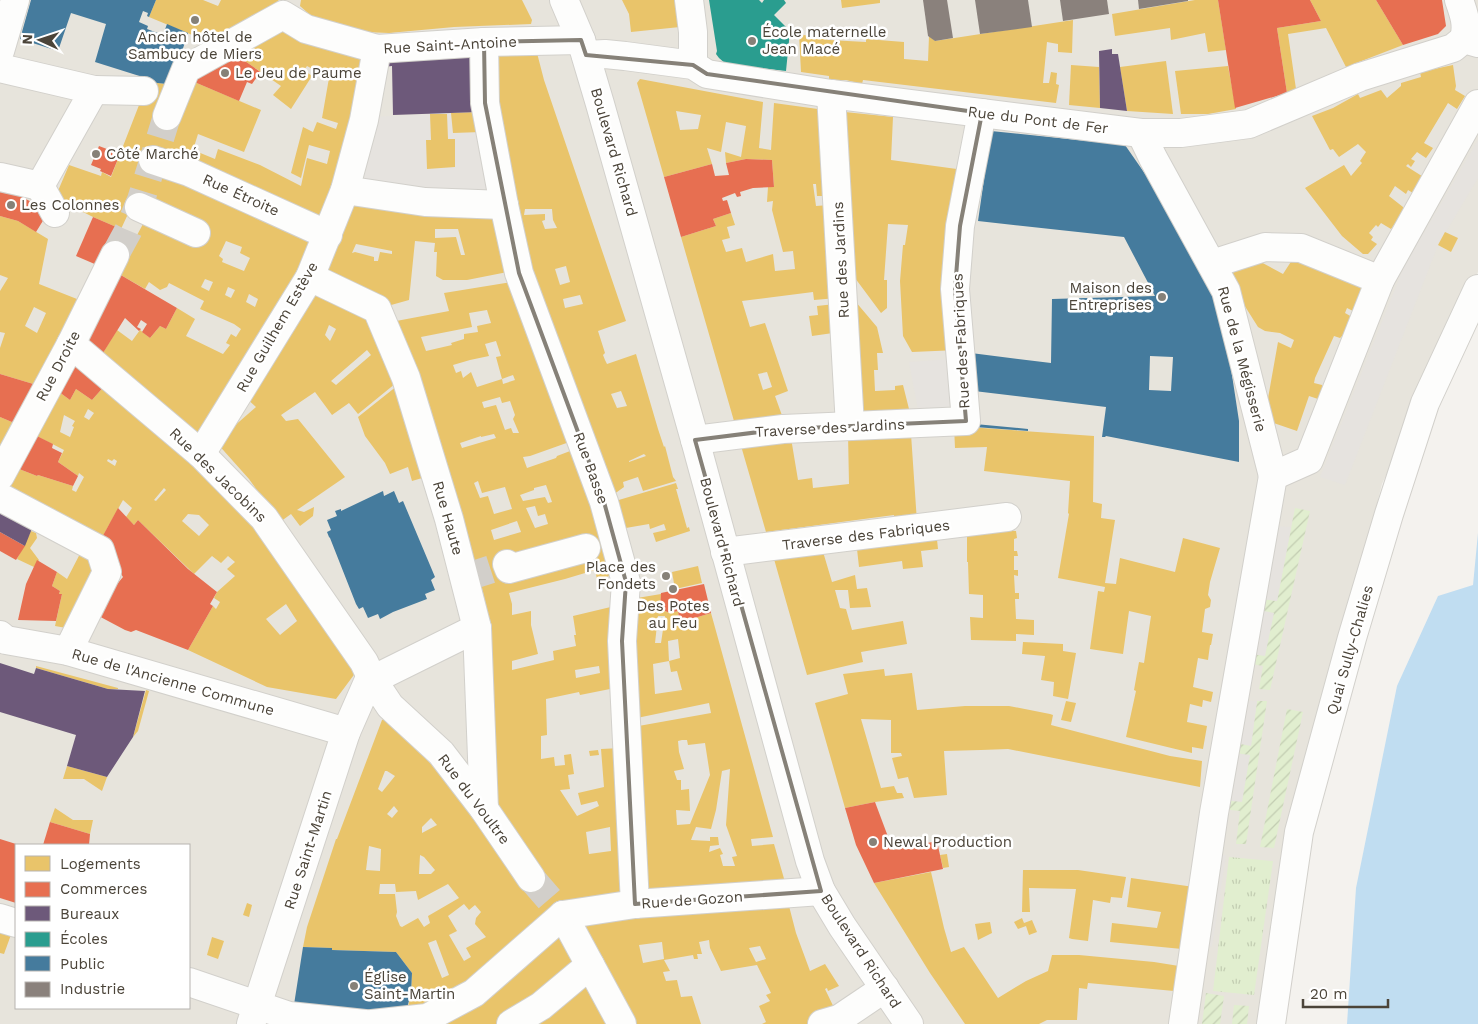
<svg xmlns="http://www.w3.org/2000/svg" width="1478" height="1024" viewBox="0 0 1478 1024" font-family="'Work Sans',sans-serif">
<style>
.residential{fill:#e7e4dc;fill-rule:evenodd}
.park{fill:url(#park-tufts)}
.garden{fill:url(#garden-furrows)}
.parking{fill:#e6e3df}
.water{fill:#c0ddf1}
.homes{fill:#e9c46a;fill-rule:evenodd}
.shops{fill:#e76f51}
.offices{fill:#6d597a}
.schools{fill:#2a9d8f}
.public{fill:#457b9d;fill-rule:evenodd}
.industry{fill:#8a817c}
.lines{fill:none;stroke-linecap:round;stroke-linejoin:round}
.minor-tunnel{stroke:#d2cfca;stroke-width:28;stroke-dasharray:28 14;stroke-linecap:butt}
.minor-casing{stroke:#d2d0cb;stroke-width:30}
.minor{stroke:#fdfdfc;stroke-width:28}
.marked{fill:none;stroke:#868178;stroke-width:4;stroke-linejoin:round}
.poi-dot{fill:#868178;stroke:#fff;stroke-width:2}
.labels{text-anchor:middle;stroke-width:5;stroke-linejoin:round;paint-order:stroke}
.poi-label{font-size:15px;fill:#4b4439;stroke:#fff;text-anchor:start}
.street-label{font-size:15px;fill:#4b4439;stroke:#fff}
</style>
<defs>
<pattern id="park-tufts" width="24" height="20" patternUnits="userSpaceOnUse" patternTransform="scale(1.25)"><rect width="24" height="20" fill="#e1eecf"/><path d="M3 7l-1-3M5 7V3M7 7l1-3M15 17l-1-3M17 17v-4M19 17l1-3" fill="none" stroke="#c3cdb2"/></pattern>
<pattern id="garden-furrows" width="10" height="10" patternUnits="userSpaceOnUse" patternTransform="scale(1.25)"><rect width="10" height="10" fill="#e1eecf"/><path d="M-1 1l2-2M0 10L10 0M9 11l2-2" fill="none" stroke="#c3cdb2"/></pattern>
</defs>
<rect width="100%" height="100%" fill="#f4f2ee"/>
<path class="residential" d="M0,0H1478V272L1382,484L1320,730L1271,1024H0ZM16,845H189V1008H16Z"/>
<path class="park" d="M1229,857L1273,861L1254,995L1213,991Z"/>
<g class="garden">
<path d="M1295,508L1310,511L1270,690L1259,689L1263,666L1241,662L1242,652L1265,655L1253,609L1255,598L1277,601Z"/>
<path d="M1257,701H1267L1246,844H1236L1240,811L1221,809L1250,756L1228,752L1230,742L1251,745Z"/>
<path d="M1287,709L1303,712L1274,848L1260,847Z"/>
<path d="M1206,993L1224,996L1220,1024H1202Z"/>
<path d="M1234,1005L1249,1006L1247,1024H1232Z"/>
</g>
<g class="parking">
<path d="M483,112L497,200L356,186L371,117Z"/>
<path d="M1478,140V178L1438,245L1345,485L1320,477L1403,269Z"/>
<path d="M952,359L956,413L919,415L909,362Z"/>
<path d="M1270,526L1291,527L1277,601L1255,598Z"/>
<path d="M1253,609L1274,613L1265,656L1245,653Z"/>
<path d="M1236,700L1257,701L1251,746L1230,742Z"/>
<path d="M1228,752L1250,755L1242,802L1222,800Z"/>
<path d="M1226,855L1212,947L1203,945L1215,856Z"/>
</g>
<path class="water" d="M1478,533V1024H1347L1356,888L1397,686L1438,596L1473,585Z"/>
<g class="homes">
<path d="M156,0H203L218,6L221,0H279L257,17L253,16L247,28L214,44L149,17Z"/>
<path d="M301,0H522L532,20L531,24L454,27L389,33L365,32L317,21L300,6Z"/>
<path d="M622,0H680V27L631,32L629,14Z"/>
<path d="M841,0H880V3L842,8Z"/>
<path d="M1195,0H1218L1226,50L1208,52L1205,33L1171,40L1170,28L1115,36L1112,14Z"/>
<path d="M1310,0H1376L1403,45L1346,67L1326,28L1288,34L1296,89L1287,93L1277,28L1321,21Z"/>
<path d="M1073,20L1072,53L1058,52V44L1047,42L1043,83H1049L1051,72L1057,73L1056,84L1059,85L1056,103L863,80L862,84L846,80L829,81V76L801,72L799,34L829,40L866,42V39L904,42V59L928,61L929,36L935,41Z"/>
<path d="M280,30L368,58L322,236L198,443L98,361L117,330L132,341L140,330L150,338L160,326L166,329L177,308L195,319L186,336L223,354L230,345L226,343L231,334L236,337L241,329L234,324L200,309L204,301L169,283L167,287L160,290L149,282L145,289L119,274L112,250L121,229L136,237L143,224L134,201L121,229L93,217L55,198L69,165L101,176L102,172L111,177L148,82L167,84L192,81L261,110L244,152L198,134L193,150L215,159L218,149L260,165L301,186L307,158L327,164L330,151L309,145L301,178L291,173L303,127L313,132L317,122L336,129L338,123L322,118L329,78L307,66L304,70L312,76L291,109L273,95L281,86L232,52ZM226,241L242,247L240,253L250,258L244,271L222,262L223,259L219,256ZM205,279L213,282L209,291L201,287ZM228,287L235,290L231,298L225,295ZM249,294L258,299L255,307L246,302Z"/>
<path d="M491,50L537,53L544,80L626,321L598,331L605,353L603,355L605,360L607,364L636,354L658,429L664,447L665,446L673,477L676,481L643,491L638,477L623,482L624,487L610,497L548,334L493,115ZM525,209H552L553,220L557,228L545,229L542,221L545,220V214L524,215ZM566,266L570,282L560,285L555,269ZM580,295L583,304L565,308L563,299ZM621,391L627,406L617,408L611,394ZM644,454L646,456L629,462V461Z"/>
<path d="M1166,61L1173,114L1127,111L1120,67Z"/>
<path d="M1071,65L1099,67L1100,108L1069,105Z"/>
<path d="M1453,65L1456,86L1455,90L1465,96L1457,109L1448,103L1424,143L1433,148L1426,158L1417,152L1411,159L1415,161L1411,167L1408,164L1406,166L1425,178L1413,193L1408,190L1406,194L1395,186L1389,196L1403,207L1404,211L1391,229L1381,223L1378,227L1376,225L1369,233L1373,237L1371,240L1377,244L1368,254H1363L1342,236L1305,188L1344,165L1351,176L1362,163L1360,161L1366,152L1358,144L1339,157L1333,149L1330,150L1312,116L1333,108L1358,94L1360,98L1381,90L1387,98L1401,86V83L1421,77L1420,72Z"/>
<path d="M1228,66L1236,109L1208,114H1181L1175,71Z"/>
<path d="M640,79L763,102L759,148L771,150L774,103L825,110L829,196H817L816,184H813L816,206L829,205L837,298L814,300L813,292L742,301L750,327L765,323L788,391L775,396L784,421L736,428L681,237L716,226L713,219L731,213L735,225L727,227L730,238L722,240L726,252L742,248L746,262L773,254L775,271L795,269L793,251L783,252L772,210L773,201L767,202L768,187H774L772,160L746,159L726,163L725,152L741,157L746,126L726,122L721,152L707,148L712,164L664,177L637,83ZM676,111L701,115L698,129L680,130ZM767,372L772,387L763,390L758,374Z"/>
<path d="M479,112L481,132L453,133L451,113Z"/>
<path d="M845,112L893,117L891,160L964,170L958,350L912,352L903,336L900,281L903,245H905L908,225L888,224L884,280H887V308L881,313L855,278Z"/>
<path d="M430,114H447L448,139H455V167L427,169L426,140H431Z"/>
<path d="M351,193L497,209L513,271L467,280H443L436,276L437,252H434L435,243L415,241L409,300L384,307L318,276ZM435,229H458L465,255H461L456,237L435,238ZM356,244L392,251V254L380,252L378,261H374V257L355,252L352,253Z"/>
<path d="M0,216L18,221L48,239L39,284L82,301L40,386L0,374V348L5,333L0,332V291L8,278L0,275ZM34,307L46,313L37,333L25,326Z"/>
<path d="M1445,232L1458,238L1451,252L1438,245Z"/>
<path d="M1294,257L1364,285L1355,312L1347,308L1345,313L1352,317L1343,335L1340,338L1334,336L1315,378L1314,383L1322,385L1323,391L1321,400L1309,396L1297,431L1262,419L1267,404L1278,342L1291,348L1294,340L1280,333L1265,331L1258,327L1224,273L1257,260L1283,274Z"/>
<path d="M517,281L575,440L530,456L523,457L527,468L556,458L557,456L578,448L618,574L597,579L595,570L565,579L509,593L512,604V615L531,611V625L538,654L512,661V670L554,660L553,651L576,646L574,635H576L573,616L619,605L615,688L580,695L579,692L546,699L547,735L541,736V759L554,757L555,766L565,765L564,755L571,754L574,774L568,775L570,789L560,790L577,816L599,806L597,801L581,805L578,793L604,787L601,749L621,748L630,890L542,928L427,1012L408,1007L411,993L412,973L396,952L332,950V948L303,947L307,927L336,839H337L382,720L384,719L405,738L441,774L497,817L487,609L479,577L391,322L449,311L444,293ZM487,310L491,323L477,326L478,332L464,334V339L451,343L452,345L426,351L421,337L472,327L469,313ZM496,341L501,356L496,357L502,379L513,375L515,380L503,384L502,379L477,387L471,372L463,378L461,371L456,373L453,365L470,360L489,356L485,344ZM500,397L502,403L510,401L515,415L513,419L519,433H513L511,428L505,430L496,405L484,408L482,402ZM494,434L496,438L462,448L460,443L481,436V437ZM478,481L482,493L505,487L512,509L494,514L488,496L480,498L474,483ZM546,485L552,502L548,503L545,497L523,501L520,495L534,490V488ZM535,506L538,516L545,514L548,524L535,528L526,508ZM517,521L521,532L494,540L491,530ZM599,666L600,673L576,678L575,670ZM385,771H387L395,776L382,792L378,789ZM394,806L398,811L392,818L387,814ZM431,818L437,825L422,833V827ZM610,827L611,851L589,854L586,832ZM369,846L381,849L380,871L366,870ZM420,855L424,857L435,870L431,874H419ZM380,884H395L396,892L416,891L418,900L448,884L459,898L428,916L430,923L424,927L418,918L402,927L400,926L396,916L397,912L395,894H379ZM464,904L469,910L475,905L481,912L476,918L475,924L486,937L466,948L471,957L464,961L449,935L457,931L448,916ZM436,940L449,975L442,978L428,943Z"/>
<path d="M315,285L368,310L401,379L358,414L349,403L332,415L315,392L281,415L286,421L298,419L345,477L297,510L304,512L314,507L313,516L300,526L291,514L280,522L249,479L216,442L256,407L245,397ZM329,325L336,329L330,341L325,335ZM367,350L371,355L336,385L331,381Z"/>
<path d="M855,301L877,327L883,353H877L878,370H874L875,391L895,390V386L903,385L911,417L861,420Z"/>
<path d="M835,304L840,332L812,336L809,316L818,315L817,306Z"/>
<path d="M402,382L429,476L412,481L408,467L390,474L385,463L365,436L358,417Z"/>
<path d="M107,383L239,502L359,668L336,699L267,687L188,650L213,606L216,609L220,602L214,598L217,592L235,576L227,569L235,562L228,556L221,563L212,556L194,574L138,520L134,525L126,517L132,508L123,500L100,541L0,495L14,467L37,476L38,475L73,486L72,490L76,492L84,477L79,473L78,476L58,462L64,450L31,433L55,389L70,400L76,389L92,400ZM88,409L94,413L89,420L84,417ZM64,415L75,421L72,426L74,427L70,437L60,432ZM108,459L112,461L114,459L117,461L115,466L107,461ZM164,488L166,490L156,501L154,500ZM188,514L199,515L209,525L199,536L182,521ZM286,604L297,621L280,635L266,619Z"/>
<path d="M0,417L19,425L0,463Z"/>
<path d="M954,426L1094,436L1093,502L1102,504L1101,518L1115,520L1105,583L1116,584L1120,558L1175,572L1183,538L1220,548L1210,582L1208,595L1211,600L1210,607L1205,609L1202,632L1213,634L1211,645H1210L1208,660L1198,658L1193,687L1213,692L1211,702L1203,700L1202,707L1190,704L1187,722L1207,726L1203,749L1192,747V753L1126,737L1136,691L1134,690L1139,662L1144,663L1151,616L1129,611L1123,654L1090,649L1098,591L1104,592L1105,587L1058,578L1069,514L1068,513L1070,481L984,471L987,447L955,448Z"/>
<path d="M790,432L798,480L812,478L813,488L849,484L848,434H911L917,522L895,523L894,515L766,532L739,439Z"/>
<path d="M676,483L678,489H676L687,528L689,527L690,531L656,542L653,533L666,530L664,524L650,529L649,524L620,529L612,502Z"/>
<path d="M967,528L1016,531L1017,538L1014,539V551H1017L1018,556H1014V570H1018V576L1014,575L1015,593H1019V599H1015L1016,619L1034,620V635L1016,634V641L971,640L970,617L983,618V595L969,594L968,562H967Z"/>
<path d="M936,530L938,549L921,551L923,567L903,569L902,561L859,567L856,540Z"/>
<path d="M31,531L36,533L37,538L30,548L39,560L34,567L17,559Z"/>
<path d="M821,545L832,582L855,575L857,589L867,588L871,607L850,608L848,590H835L840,608L846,609L852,630L903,621L907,644L861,652L863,662L807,675L772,552Z"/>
<path d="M83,548L101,565L72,629L55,626L62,594H59L60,591L52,586L57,572L67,579Z"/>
<path d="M698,566L702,583L675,589L672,572Z"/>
<path d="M661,594L660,609L670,613L678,611L679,618H688V620L711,613L773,837L751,839L752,846L774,844L785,882L640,894L633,727L711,713L709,703L632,719L631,599ZM658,616H665L661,643H655ZM678,639L680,658L669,661L671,672L677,671L682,690L655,694L653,664L669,661L668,641ZM682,740H687L688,745L705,743L710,775L690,824L677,825L676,810L690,811L689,789L681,790V780H677L674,771L684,769L679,752L678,741ZM730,769L726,825L737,856L732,857L735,866H723L720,855L723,854L720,848L709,852L710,846L719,845L718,837H710V841L691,840L696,827L711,829L716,810L722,771Z"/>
<path d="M1023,642L1063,644V651L1076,653L1068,699L1053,696L1054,682L1041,680L1045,656L1022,654Z"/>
<path d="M36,666L118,688V689H108L36,668Z"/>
<path d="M884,669L885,676L912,673L917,710L965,706H1009L1050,714L1053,715L1051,725L1170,756L1202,761L1200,787L1008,749L981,750L944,751L947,795L914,798L908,777L898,779L892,758L902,756L901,753H891V720L861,719L881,788L894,786L897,793H902L904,798L875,802L845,808L815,703L848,694L843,674Z"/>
<path d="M146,690L149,691L138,731L133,737Z"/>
<path d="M1066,701L1076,703L1071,722L1061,720Z"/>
<path d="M598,750L599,755L590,756L589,751Z"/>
<path d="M67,766L107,777L102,791L84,779H63Z"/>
<path d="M55,808L73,820H93L90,834L50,822Z"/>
<path d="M947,854L949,867L943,868L940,855Z"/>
<path d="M1023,870H1078L1126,877L1122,898L1111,897L1110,903L1093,900L1088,941L1072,939L1069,938L1076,889L1029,888L1030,912H1022Z"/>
<path d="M931,872L944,928L951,952L964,947L998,998L1026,981L1048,971L1052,955H1079L1154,962L1179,966L1174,991L1088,983L1087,989L1079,988L1077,1020H1047L1039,1024H965L930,973L874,883Z"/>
<path d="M1131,878L1194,887L1182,949L1110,942L1112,923L1157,928L1161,912L1127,907Z"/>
<path d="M247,903L252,905L249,917L243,915Z"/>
<path d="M789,906L796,933L810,971L825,964L839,986L828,991L827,988L825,989L837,1014L813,1024H762L766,1022L759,1006L770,1001L766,995L771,993L757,965L721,971L710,948L709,940L699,942L702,954H697L698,959H694L693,955L664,960L670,971L663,972L666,981L677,980L681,997L692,996L701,1024H633L575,919ZM662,942L664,959L643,963L639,945ZM760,946L766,959L756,962L749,948Z"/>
<path d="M1022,918L1024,923L1032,920L1037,932L1029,935L1026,926L1018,929L1014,922Z"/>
<path d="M990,922L992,933L978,940L975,924Z"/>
<path d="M0,928L12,932L4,954L0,953Z"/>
<path d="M565,932L585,964L504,1024H436L500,985L526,967L523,964Z"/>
<path d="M212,937L224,941L218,959L207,955Z"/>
<path d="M585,975L607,1024H520Z"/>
</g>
<g class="shops">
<path d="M1218,0H1310L1321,21L1277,28L1287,93L1235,108Z"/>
<path d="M1376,0H1442L1446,26L1438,34L1403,45Z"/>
<path d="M232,52L262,73L261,75L259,74L252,84L247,82L239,101L192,81Z"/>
<path d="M99,146L120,154L111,176L100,171L101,169L91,165Z"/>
<path d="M746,159L772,160L774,187L753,188L740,192L741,196L737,197L735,193L722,198L723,201L727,200L731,213L713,219L716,226L681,237L664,177L712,164L715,176L729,175L726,163Z"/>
<path d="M0,190L20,196L49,211L36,232L18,221L0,216Z"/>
<path d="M93,217L121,229L104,268L76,256Z"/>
<path d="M119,274L177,308L166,329L160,326L150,338L142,332L147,324L141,320L137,327L141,329L139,331L125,318L98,361L83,349Z"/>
<path d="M71,358L107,383L92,400L76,389L70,400L55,389Z"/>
<path d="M0,374L40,386L19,425L0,417Z"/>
<path d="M31,433L53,444L52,448L62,453L58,462L78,476L73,486L38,475L37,476L14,467Z"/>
<path d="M118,508L134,525L138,520L188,569L217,592L210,604L213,606L188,650L136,630L131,632L125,630L93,613L123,577L100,541Z"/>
<path d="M0,532L25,546L16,560L0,551Z"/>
<path d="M37,560L57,572L52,586L60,591L59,594H62L56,621L18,620L26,584Z"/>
<path d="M704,584L711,613L688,620V618H679L678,611L670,613L660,609L661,593Z"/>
<path d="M875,802L893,850L937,841L943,869L874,883L856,845L845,808Z"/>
<path d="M50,822L90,834L89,845H43Z"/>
<path d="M0,839L16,844V903L0,898Z"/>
</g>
<g class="offices">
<path d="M1112,49V54H1118L1127,111L1100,108L1099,51Z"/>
<path d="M477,52L479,112L393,115L392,66L383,67L385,57Z"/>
<path d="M0,503L33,526L25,546L0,532Z"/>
<path d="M0,663L34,674L36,668L108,689L145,691L133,737L107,777L67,766L76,735L0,712Z"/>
</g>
<path class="schools" d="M709,0H759L762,3L764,0H784L786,3L774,15L790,31L786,71L726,64L719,58L716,54L717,51Z"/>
<g class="public">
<path d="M31,0H156L149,17L147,16L148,13L143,11L139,22L148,26L147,29L163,35L167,24L188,33L172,82L167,84L148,82L149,79L95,62L106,24L71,13L58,51L20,39Z"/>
<path d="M991,131L1125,145L1157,191L1219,290L1239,421V462L1106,436L1105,437H1102L1106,407L974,391L971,353L1051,363L1052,299L1155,296L1124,237L978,221ZM1150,356L1173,357L1171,391L1149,390Z"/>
<path d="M975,424L1028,429V431L975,427Z"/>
<path d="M383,491L384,496L394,491L399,503L403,501L435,577L431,580L435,590L425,594L427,599L393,612L380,619L378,614L368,618L363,607L359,609L356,604L330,538L329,537L327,532L331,530L327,520L337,516L335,511L341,509V511Z"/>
<path d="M303,947L332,948V950L396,952L412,973L411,993L406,1012L293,1011Z"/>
</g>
<g class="industry">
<path d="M923,0H947L953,38L935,41L928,36Z"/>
<path d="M975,0H1028L1032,27L980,34Z"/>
<path d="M1060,0H1107L1109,14L1063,21Z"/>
<path d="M1138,0H1188V1L1139,9Z"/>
</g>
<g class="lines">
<g class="minor-tunnel">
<path d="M115,255L128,231L141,200L167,116"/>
<path d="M464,578L507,564"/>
<path d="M531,878L563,915"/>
</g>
<defs>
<g id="minor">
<path d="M564,0L581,40L600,104L695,440L810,861L821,891L842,926L909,1024"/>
<path d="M689,0L693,32V65"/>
<path d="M1459,0C1464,14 1468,25 1464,39"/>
<path d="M484,42L485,103L504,205L519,273L604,502L626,582L622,641L635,904"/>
<path d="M0,51L15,0"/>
<path d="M586,55L605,54L625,56L693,65L707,74L831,94L1141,133H1181L1249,124L1360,77L1453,48L1464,39L1478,43"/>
<path d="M0,68L94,90L40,186L0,177"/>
<path d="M94,90L144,91"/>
<path d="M831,94L850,426"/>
<path d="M167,116L186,69L283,15L306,29L377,49L484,42L581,40"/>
<path d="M1141,133L1153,158L1226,291L1273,476L1309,460L1380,280L1478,104"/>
<path d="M153,160L189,172L328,235"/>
<path d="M40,186L55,213"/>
<path d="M345,190L425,202L504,205"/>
<path d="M139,207L196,233"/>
<path d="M1212,264L1265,247L1301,248L1380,280"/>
<path d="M310,277L377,309L406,378L449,519L477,628L484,809"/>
<path d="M71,344L201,454L264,518L364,662L372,679L390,706L441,753L484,809L531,878"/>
<path d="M695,440L783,429L966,421L955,289L960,226L982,113"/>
<path d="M201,454L310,277L345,190L364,120L377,49"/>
<path d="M0,476L71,344L115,255"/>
<path d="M0,497L100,550L107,572L68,651"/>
<path d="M725,552L1007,517"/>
<path d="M507,564L509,569L586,548"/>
<path d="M0,635L6,640L68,651L346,732"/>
<path d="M563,915L635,904L821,891"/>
<path d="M563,915L622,1024"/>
<path d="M0,918L16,923"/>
<path d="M189,982L289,1016L365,1024"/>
<path d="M251,1024L346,732L368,682L477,628"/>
<path d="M372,1024L427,1018L474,993L563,915"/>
<path d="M511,1024L541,1006L590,965"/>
<path d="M822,1024L839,1019L885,988"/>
<path d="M1183,1024L1214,813L1273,476"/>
<path d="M1271,1024L1299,832L1352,638L1389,514L1425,403L1478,289"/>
</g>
</defs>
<use href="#minor" class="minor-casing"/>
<use href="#minor" class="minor"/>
</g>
<path class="marked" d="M581,40L586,55L693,65L707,74L982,113L960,226L955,289L966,421L783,429L695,440L821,891L635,904L622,641L626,582L604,502L519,273L485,103L484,42Z"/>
<g class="poi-dot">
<circle cx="195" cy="20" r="5"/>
<circle cx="752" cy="41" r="5"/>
<circle cx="225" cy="73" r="5"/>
<circle cx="96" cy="154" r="5"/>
<circle cx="11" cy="205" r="5"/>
<circle cx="1162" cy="297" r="5"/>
<circle cx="666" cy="576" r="5"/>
<circle cx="673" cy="589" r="5"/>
<circle cx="873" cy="842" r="5"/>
<circle cx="354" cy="986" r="5"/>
</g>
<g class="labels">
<g class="poi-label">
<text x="762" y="37">École maternelle<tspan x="762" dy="17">Jean Macé</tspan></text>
<text x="195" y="42" text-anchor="middle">Ancien hôtel de<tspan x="195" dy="17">Sambucy de Miers</tspan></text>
<text x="235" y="78">Le Jeu de Paume</text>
<text x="106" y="159">Côté Marché</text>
<text x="21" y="210">Les Colonnes</text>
<text x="1152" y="293" text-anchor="end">Maison des<tspan x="1152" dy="17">Entreprises</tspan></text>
<text x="656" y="572" text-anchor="end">Place des<tspan x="656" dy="17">Fondets</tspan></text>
<text x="673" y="611" text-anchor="middle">Des Potes<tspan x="673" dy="17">au Feu</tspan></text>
<text x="883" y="847">Newal Production</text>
<text x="364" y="982">Église<tspan x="364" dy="17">Saint-Martin</tspan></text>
</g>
<g class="street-label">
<text transform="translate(450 45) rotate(-3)" y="5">Rue Saint-Antoine</text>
<text transform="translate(1038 120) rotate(7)" y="5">Rue du Pont de Fer</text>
<text transform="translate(614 152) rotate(74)" y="5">Boulevard Richard</text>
<text transform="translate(241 195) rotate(24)" y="5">Rue Étroite</text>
<text transform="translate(841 260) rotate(-93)" y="5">Rue des Jardins</text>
<text transform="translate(277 327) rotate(-60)" y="5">Rue Guilhem Estève</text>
<text transform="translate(961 341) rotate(-93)" y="5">Rue des Fabriques</text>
<text transform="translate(1242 359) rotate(75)" y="5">Rue de la Mégisserie</text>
<text transform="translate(58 366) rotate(-62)" y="5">Rue Droite</text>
<text transform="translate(830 428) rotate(-3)" y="5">Traverse des Jardins</text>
<text transform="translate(591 468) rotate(70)" y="5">Rue Basse</text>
<text transform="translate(218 475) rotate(44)" y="5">Rue des Jacobins</text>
<text transform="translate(448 518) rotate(74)" y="5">Rue Haute</text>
<text transform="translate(866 535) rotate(-7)" y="5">Traverse des Fabriques</text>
<text transform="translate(722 542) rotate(75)" y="5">Boulevard Richard</text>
<text transform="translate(1350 650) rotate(-74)" y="5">Quai Sully-Chalies</text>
<text transform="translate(173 682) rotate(16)" y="5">Rue de l'Ancienne Commune</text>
<text transform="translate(474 799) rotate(53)" y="5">Rue du Voultre</text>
<text transform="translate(308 850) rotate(-72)" y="5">Rue Saint-Martin</text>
<text transform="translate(692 900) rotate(-4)" y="5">Rue de Gozon</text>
<text transform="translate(861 951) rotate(57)" y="5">Boulevard Richard</text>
</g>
</g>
<rect x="15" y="844" width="175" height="165" fill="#ffffff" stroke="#b7b4b0"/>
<rect x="25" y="856" width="25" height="15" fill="#e9c46a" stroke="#b7b4b0"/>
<text x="60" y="869" font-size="15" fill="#4b4439">Logements</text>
<rect x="25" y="882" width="25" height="15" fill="#e76f51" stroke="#b7b4b0"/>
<text x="60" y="894" font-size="15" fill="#4b4439">Commerces</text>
<rect x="25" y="906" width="25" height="15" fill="#6d597a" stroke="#b7b4b0"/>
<text x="60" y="919" font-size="15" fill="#4b4439">Bureaux</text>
<rect x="25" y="932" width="25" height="15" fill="#2a9d8f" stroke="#b7b4b0"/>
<text x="60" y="944" font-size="15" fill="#4b4439">Écoles</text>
<rect x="25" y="956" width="25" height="15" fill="#457b9d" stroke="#b7b4b0"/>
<text x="60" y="969" font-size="15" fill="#4b4439">Public</text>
<rect x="25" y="982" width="25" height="15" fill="#8a817c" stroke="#b7b4b0"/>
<text x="60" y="994" font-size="15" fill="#4b4439">Industrie</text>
<g transform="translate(40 40) rotate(273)" stroke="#ffffff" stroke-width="4" paint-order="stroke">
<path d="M0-4L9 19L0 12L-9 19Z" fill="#4b4439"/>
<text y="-8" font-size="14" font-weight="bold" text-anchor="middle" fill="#4b4439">N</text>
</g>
<path d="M1303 999v8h85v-8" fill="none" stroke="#4b4439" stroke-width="2.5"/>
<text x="1310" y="999" font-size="15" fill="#4b4439" stroke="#ffffff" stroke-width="4" paint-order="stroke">20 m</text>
</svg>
